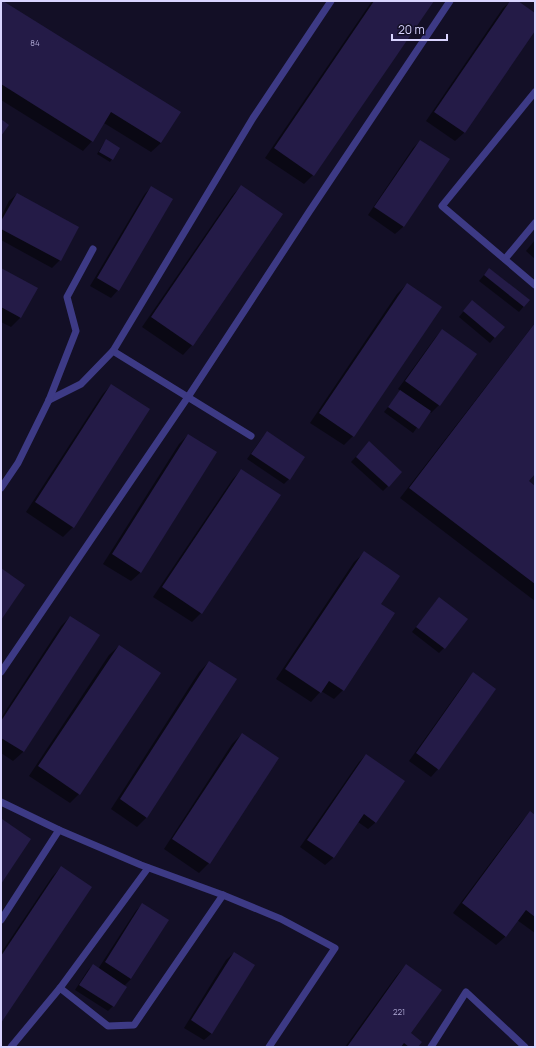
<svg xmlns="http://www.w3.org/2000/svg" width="536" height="1048" viewBox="0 0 536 1048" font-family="Manrope,sans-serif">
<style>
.shadow{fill:#0007}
.building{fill:#241b47}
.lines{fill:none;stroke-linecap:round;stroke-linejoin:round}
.service{stroke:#3d3a85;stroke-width:7}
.labels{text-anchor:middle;stroke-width:4;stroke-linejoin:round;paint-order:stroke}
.number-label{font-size:8px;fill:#aca6d1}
</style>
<rect width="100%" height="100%" fill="#130f26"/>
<g class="shadow">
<path d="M1,1L179,112L161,143L151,152L104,123L92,141L83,151L1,100Z"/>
<path d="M372,1H433L313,175L304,184L265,158Z"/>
<path d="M511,1H516L535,14V29L465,132L455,141L426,121L503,8Z"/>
<path d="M420,141L448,160L403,227L395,234L368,215L413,148Z"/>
<path d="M104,143L119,148L110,162L97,154Z"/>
<path d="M241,186L192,345L183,355L142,327L232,196Z"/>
<path d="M151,187L118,290L111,298L90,286L144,195Z"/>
<path d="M17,194L78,228L60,260L52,268L1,240V217L9,201Z"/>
<path d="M535,240V259L526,251Z"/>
<path d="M1,269L20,318L11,327L1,322Z"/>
<path d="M489,269L529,300L519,312L479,281Z"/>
<path d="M407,284L353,436L344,445L310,423L397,294Z"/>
<path d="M468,306L503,327L490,343L459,317Z"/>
<path d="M535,323V472L528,482L535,487V601L400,498Z"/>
<path d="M442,330L476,354L439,405L431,413L429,411L413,433L384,412L401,391L398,389L435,338Z"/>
<path d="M111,385L73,527L63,537L26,512L102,395Z"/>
<path d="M267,433L304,457L289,479L284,484L247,459L262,438Z"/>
<path d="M188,435L141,572L131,581L103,564L179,444Z"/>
<path d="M364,448L388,486L383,491L351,462Z"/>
<path d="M241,470L201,613L192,622L153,597L232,480Z"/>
<path d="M364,553L380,604L343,690L334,699L321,691L311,702L276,679L354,562Z"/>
<path d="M439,598L444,648L439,653L412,632Z"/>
<path d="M70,617L99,636L23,752L13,761L1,753V718L61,626Z"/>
<path d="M119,646L79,794L70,803L29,776L109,655Z"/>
<path d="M209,662L147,817L137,827L111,809L199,672Z"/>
<path d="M473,674L438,769L431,777L409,761L466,681Z"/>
<path d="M242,734L278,758L209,863L199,873L164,849L232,744Z"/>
<path d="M366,755L376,822L368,829L358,822L333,858L325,865L300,847L359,762Z"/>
<path d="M530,813L535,816V933L517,920L506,936L496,945L453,913L521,822Z"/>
<path d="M61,867L1,1021V953L52,877Z"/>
<path d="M142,904L168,921L131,979L124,986L126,987L113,1006L108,1011L75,990L88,970L93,965L98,969L135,912Z"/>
<path d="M234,953L212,1033L204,1040L184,1028L226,960Z"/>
<path d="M406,965L409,1034L417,1047H345L397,975Z"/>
</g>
<g class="building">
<path d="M1,1H3L181,112L161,143L111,112L93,142L1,84Z"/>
<path d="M374,1H434L314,176L274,148Z"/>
<path d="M510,1H518L535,13V31L465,133L434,112Z"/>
<path d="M1,119L9,125L1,136Z"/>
<path d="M106,139L120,148L113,160L99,152Z"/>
<path d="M420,140L450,159L404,227L374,207Z"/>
<path d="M241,185L283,214L193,346L151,317Z"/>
<path d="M151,186L173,199L119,291L97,278Z"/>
<path d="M17,193L79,227L61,261L1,229V221Z"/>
<path d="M1,268L38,288L21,318L1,307Z"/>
<path d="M489,268L530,300L524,307L484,275Z"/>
<path d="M407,283L442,307L354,437L319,413Z"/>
<path d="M472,300L505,327L495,338L463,311Z"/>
<path d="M535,323V474L529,481L535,486V584L409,488Z"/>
<path d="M442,329L477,354L440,406L405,381Z"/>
<path d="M111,384L150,409L74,528L35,502Z"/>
<path d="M400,390L431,411L419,429L388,407Z"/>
<path d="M267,431L305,457L290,480L251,454Z"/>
<path d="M188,434L217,452L141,573L112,554Z"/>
<path d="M369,441L402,472L389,487L356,457Z"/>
<path d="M241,469L281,495L202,614L162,587Z"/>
<path d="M364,551L400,576L381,604L395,613L344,691L329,681L321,693L285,669Z"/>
<path d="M1,568L25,585L1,620Z"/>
<path d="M439,597L468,619L445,649L416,627Z"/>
<path d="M70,616L100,635L24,752L1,738V721Z"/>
<path d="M119,645L161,673L80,795L38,766Z"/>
<path d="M209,661L237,679L147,818L120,799Z"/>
<path d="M473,672L496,689L439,770L416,753Z"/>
<path d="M242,733L279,758L210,864L172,839Z"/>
<path d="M366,754L405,781L376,823L364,814L334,858L307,840Z"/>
<path d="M530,811L535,815V917L526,910L506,937L462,903Z"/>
<path d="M2,819L31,839L1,884V820Z"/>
<path d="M61,866L92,887L1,1023V956Z"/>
<path d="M142,903L169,920L131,979L105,962Z"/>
<path d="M234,952L255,965L212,1034L191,1020Z"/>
<path d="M93,964L127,987L114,1007L79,985Z"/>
<path d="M406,964L442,990L411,1033L422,1042L418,1047H409L404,1043L401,1047H347Z"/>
</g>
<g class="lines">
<g class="service">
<path d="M535,92L442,206L535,285"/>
<path d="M505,259L535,223"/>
<path d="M113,351L253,118L331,1"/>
<path d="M49,400L81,384L113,351L251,436"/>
<path d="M1,488L18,463L49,400L76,331L67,297L93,249"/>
<path d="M1,672L188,397L309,212L450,1"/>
<path d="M1,802L59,830L141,865L223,895L281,919L335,948L269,1047"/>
<path d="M1,920L59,830"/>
<path d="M60,988L108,1026L134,1025L223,895"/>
<path d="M11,1047L60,988L148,868"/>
<path d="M431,1047L466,992L525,1047"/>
</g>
</g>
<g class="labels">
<g class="number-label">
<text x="35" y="46">84</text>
<text x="399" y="1015">221</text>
</g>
</g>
<rect width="536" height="1048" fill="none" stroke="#d9d4ff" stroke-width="4"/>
<path d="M392 34v6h55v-6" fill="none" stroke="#d9d4ff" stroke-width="2"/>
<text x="398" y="34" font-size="12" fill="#d9d4ff" stroke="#130f26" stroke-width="3" paint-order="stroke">20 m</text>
</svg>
